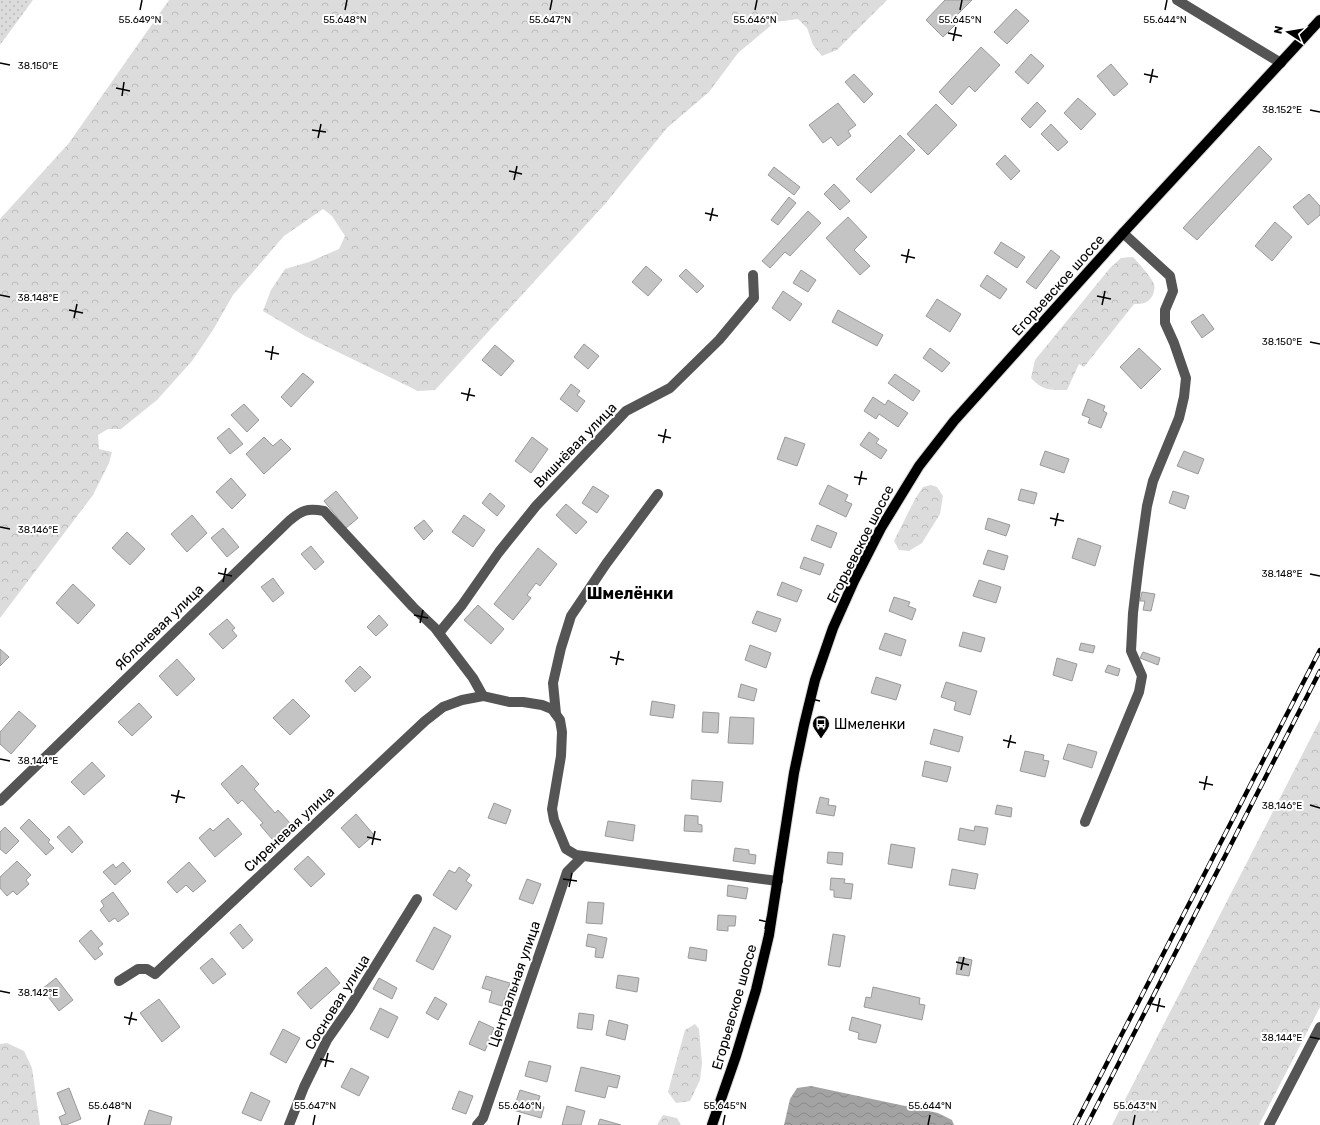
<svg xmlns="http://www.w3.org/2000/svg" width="1320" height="1125" viewBox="0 0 1320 1125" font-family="Rubik,sans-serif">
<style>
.forest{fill:url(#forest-crowns)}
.park{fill:url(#park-dots)}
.water{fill:url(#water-waves)}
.building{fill:#c4c4c4;stroke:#999}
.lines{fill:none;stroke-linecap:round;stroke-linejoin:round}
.major-casing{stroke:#dbdbdb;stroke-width:12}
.minor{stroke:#555;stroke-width:10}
.major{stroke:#000;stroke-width:10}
.rail-casing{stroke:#000;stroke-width:4.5}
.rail{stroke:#fff;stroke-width:3;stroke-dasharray:9;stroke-linecap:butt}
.ticks{fill:none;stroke:#000;stroke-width:1.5}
.labels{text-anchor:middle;stroke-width:4;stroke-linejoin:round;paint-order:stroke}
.street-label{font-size:14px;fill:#000;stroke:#fff}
.poi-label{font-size:14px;fill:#000;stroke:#fff;text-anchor:start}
.quarter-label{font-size:16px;font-weight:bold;fill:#000;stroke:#fff}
.ticks-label{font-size:10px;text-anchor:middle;fill:#000;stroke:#fff;stroke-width:4;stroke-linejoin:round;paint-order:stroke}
</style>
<defs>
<pattern id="forest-crowns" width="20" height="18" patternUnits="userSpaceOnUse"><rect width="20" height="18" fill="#dcdcdc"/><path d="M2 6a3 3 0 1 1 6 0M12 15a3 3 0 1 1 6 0" fill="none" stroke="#bbb"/></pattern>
<pattern id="park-dots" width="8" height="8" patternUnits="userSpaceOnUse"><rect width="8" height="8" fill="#dcdcdc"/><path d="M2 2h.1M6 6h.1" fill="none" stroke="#bbb" stroke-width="1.8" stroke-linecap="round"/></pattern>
<pattern id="water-waves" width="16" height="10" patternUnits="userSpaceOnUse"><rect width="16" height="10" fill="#a3a3a3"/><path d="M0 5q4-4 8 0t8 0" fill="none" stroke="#8b8b8b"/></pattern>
</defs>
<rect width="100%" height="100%" fill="#fff"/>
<g class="forest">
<path d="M169,0H887L837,50L822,56L813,45L807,28L798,19L775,22L738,53L709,92L667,128L605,204L435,390L418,391L305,336L263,311L271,290L285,269L309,262L339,249L345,236L332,216L323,209L284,236L233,295L213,330L192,361L157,400L121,429H108L98,435L99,449L112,452L109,463L93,495L0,618V219L69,143Z"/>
<path d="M1133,257C1138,262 1150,276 1153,282C1157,289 1152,301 1144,303C1141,304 1137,304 1134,304L1084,367L1079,364L1067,390C1050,390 1043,391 1031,378L1035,360L1110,268L1121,258Z"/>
<path d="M931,485L937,487L943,496L940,514L922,543L909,551L899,550L894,541L915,499L923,487Z"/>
<path d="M1320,720V1007L1259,1125H1112Z"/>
<path d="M695,1024L699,1029L702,1063L700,1080L690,1101L676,1103L668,1092L685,1030Z"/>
<path d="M7,1043L24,1051L32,1068L40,1125H0V1044Z"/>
<path d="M663,1115L677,1118L681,1125H657Z"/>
</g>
<path class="park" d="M0,0H33L0,45Z"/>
<path class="water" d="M811,1086L938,1113L952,1120L954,1125H784L790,1099L797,1088Z"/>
<g class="building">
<path d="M945,0H972L956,16L960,20L943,37L926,20Z"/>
<path d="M1016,9L1029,21L1007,44L994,32Z"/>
<path d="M981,47L1000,65L975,92L969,86L952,105L939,92Z"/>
<path d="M1031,54L1044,66L1028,84L1015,72Z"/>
<path d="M1111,64L1128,84L1114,96L1097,76Z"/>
<path d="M854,74L873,94L864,103L845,82Z"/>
<path d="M1078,98L1096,114L1081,130L1064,113Z"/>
<path d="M1037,102L1046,111L1030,128L1021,119Z"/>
<path d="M838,103L856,125L848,131L851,136L838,146L831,137L823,143L809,125Z"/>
<path d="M936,104L957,125L928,155L907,134Z"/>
<path d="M1051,124L1068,142L1058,151L1041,134Z"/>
<path d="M900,135L915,150L871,193L856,179Z"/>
<path d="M1259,146L1272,159L1197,240L1183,228Z"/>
<path d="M1005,155L1020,171L1011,180L996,164Z"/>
<path d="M774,167L800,187L794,195L768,175Z"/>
<path d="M834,184L850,201L840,210L824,194Z"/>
<path d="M1309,194L1320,206V215L1308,225L1293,207Z"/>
<path d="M789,197L796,203L778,225L771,220Z"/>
<path d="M808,211L821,223L790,256L785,252L770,268L762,261Z"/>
<path d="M848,217L867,237L854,250L870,266L860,275L826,238Z"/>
<path d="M1275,222L1292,237L1272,261L1255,246Z"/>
<path d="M1001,242L1025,257L1017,268L994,253Z"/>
<path d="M1051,250L1060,257L1036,289L1026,282Z"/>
<path d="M646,266L662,280L648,296L632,282Z"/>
<path d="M686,269L704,286L697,293L679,276Z"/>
<path d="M801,270L816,280L808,292L793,283Z"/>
<path d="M987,275L1007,289L1000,299L980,286Z"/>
<path d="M783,291L802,304L790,321L772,308Z"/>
<path d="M937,299L961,314L950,332L926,316Z"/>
<path d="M838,310L883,335L877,346L832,322Z"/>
<path d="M1203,314L1214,329L1202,338L1191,322Z"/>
<path d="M584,344L599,356L588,369L574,357Z"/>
<path d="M495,345L514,361L501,376L482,360Z"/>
<path d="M930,348L950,363L942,372L923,358Z"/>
<path d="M1139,348L1161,369L1141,389L1120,367Z"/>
<path d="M303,373L314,382L291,407L281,397Z"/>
<path d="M895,374L920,391L913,401L888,383Z"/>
<path d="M571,384L580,391L577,395L585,401L577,412L560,399Z"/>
<path d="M873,397L885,405L888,400L908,413L898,427L879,414L876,419L864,411Z"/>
<path d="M1088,399L1105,406L1103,411L1107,413L1101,428L1088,423L1090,418L1082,415Z"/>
<path d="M244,404L259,420L247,432L231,415Z"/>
<path d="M229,428L243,444L230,454L217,438Z"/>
<path d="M869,432L879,439L876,443L887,450L881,459L860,445Z"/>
<path d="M264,437L273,446L281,439L291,449L264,474L246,454Z"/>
<path d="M532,437L548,449L531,473L515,461Z"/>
<path d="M785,437L805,444L797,466L777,459Z"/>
<path d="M1045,451L1069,459L1064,473L1040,465Z"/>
<path d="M1184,451L1204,459L1198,474L1177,466Z"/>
<path d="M231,478L246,495L232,509L216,492Z"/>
<path d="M828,485L848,495L845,501L852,504L846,517L819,504Z"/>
<path d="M593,486L609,496L597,513L582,503Z"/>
<path d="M1021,489L1037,493L1034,504L1018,500Z"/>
<path d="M336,491L358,518L346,528L324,501Z"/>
<path d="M1173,491L1189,496L1185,509L1169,503Z"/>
<path d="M490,493L505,506L497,516L482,503Z"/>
<path d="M566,504L587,522L576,534L556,515Z"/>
<path d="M192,515L207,533L187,552L171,534Z"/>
<path d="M464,515L485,530L473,547L452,532Z"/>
<path d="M988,518L1010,525L1006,536L985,529Z"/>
<path d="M424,520L433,531L424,540L414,528Z"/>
<path d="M817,525L837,533L831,548L811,540Z"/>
<path d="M223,528L239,547L227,557L211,538Z"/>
<path d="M127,532L145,549L130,565L112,548Z"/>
<path d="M1078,538L1101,546L1095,566L1072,558Z"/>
<path d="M311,546L324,562L315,570L301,554Z"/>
<path d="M538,548L557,564L540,586L536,583L527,595L531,598L513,620L494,604Z"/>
<path d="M988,550L1008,556L1004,570L983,564Z"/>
<path d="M804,557L824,564L820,575L800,568Z"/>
<path d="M273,578L284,593L273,602L261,587Z"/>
<path d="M979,580L1001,587L996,603L973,596Z"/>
<path d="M782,582L802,590L797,602L777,595Z"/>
<path d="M73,584L95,605L78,624L56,603Z"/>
<path d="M1142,592L1155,594L1151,611L1143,610L1145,601H1140Z"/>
<path d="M894,597L910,602L908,606L916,609L912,620L889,611Z"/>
<path d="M478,605L504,629L491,644L464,620Z"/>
<path d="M757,611L781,619L776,632L752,623Z"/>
<path d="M379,615L388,625L376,636L367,627Z"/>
<path d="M227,619L235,628L232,630L237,636L223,649L209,634Z"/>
<path d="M963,632L985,638L981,652L959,646Z"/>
<path d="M885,633L906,640L901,656L879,649Z"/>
<path d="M1081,643L1095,646L1093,653L1079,650Z"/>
<path d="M750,645L771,653L766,668L745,660Z"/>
<path d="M0,649L9,657L0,666Z"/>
<path d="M1143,652L1160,658L1158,665L1140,658Z"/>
<path d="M1057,658L1077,664L1072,681L1053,675Z"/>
<path d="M177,659L195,679L177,696L159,676Z"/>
<path d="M1108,665L1120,669L1118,676L1105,672Z"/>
<path d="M360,666L371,677L355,692L345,681Z"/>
<path d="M876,677L901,685L896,700L871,693Z"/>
<path d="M946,682L977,691L970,715L954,710L956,702L941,697Z"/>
<path d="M741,684L757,689L754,701L738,697Z"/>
<path d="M293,699L310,716L290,735L273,718Z"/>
<path d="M652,701L675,705L673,718L650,715Z"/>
<path d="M139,703L152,717L132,736L118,722Z"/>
<path d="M19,711L36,726L11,754L0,744V732Z"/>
<path d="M703,712L719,713L718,733L702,732Z"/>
<path d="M730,717L754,718L753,744L728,743Z"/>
<path d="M934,729L963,737L959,752L930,744Z"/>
<path d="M1068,744L1097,752L1092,768L1063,759Z"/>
<path d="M1025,751L1044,755L1043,760L1049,761L1045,777L1020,771Z"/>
<path d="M925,761L951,767L947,782L922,776Z"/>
<path d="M92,762L105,776L84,795L71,782Z"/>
<path d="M242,765L259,784L254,789L275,813L278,810L291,824L273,840L260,825L263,823L242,800L238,804L221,784Z"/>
<path d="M692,780L723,782L721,802L691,799Z"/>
<path d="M820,797L829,799L828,805L836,806L834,816L816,813Z"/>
<path d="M494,803L511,810L506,824L488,818Z"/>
<path d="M997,805L1012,808L1011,817L995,814Z"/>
<path d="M356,814L374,835L359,848L341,828Z"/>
<path d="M685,815L698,816V824L702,825V832L684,831Z"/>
<path d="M228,818L242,834L215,857L199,838L210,828L213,831Z"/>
<path d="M29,819L50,840L48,842L54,848L46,855L20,828Z"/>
<path d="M608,821L635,825L633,841L605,836Z"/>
<path d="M69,826L83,842L72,853L57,837Z"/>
<path d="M975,826L988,828L985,845L958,840L960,828L974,831Z"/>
<path d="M5,827L19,841L6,854L0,849V832Z"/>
<path d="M891,844L915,848L912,868L888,864Z"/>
<path d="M735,848L749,850V854L756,855L755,864L733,861Z"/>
<path d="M828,852L843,853L842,865L827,863Z"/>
<path d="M308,856L325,874L311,887L294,869Z"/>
<path d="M17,861L31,875L26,880L29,884L17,895L13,891L7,896L0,888V877Z"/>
<path d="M123,862L131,871L115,885L103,872L113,864L116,868Z"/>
<path d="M189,862L206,881L193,892L186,885L177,893L167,882Z"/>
<path d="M459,867L470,875L466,881L472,885L456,910L433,895L449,870L455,873Z"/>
<path d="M952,869L978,874L975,889L949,885Z"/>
<path d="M831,878L845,879L844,883L853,884L851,899L834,897V890H830Z"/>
<path d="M527,879L541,884L533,904L519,899Z"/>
<path d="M728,885L748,888L746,899L727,896Z"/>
<path d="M113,892L129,914L118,922L115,918L109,922L100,910L104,906L101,901Z"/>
<path d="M588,902L604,903L602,924L586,923Z"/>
<path d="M718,915L736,916L735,926H728V931L717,930Z"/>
<path d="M240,924L253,940L243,949L230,933Z"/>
<path d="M434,927L451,936L433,970L416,961Z"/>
<path d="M91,930L103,944L98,948L103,954L95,960L79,941Z"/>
<path d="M588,934L607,938L603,958L595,957L596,948L586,946Z"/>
<path d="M833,934L845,936L840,967L828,965Z"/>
<path d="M690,947L707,950L706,961L688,958Z"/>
<path d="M959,957L972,960L969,976L956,974Z"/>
<path d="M212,958L226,974L213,984L200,968Z"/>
<path d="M326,967L340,983L311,1009L297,993Z"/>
<path d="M618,975L639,978L637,992L616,988Z"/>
<path d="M486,976L510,983L502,1006L489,1002L492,991L482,988Z"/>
<path d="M56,978L73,1000L59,1011L42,989Z"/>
<path d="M379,978L397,988L392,999L373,989Z"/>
<path d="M873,987L920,998L919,1004L925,1005L922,1020L864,1007L866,997L871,998Z"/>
<path d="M435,997L447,1004L438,1020L426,1013Z"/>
<path d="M159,999L180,1027L162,1042L140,1013Z"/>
<path d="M380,1008L398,1017L388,1038L370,1029Z"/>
<path d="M579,1013L594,1015L592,1030L577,1028Z"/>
<path d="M852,1017L881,1025L876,1043L858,1039L859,1033L849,1030Z"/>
<path d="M609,1020L628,1025L625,1040L606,1035Z"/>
<path d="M479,1021L494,1028L485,1051L469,1044Z"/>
<path d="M283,1029L300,1038L286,1063L270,1054Z"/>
<path d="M529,1061L551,1066L547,1082L525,1076Z"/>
<path d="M581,1067L620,1076L617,1088L608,1086L605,1098L575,1091Z"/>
<path d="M351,1068L369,1077L359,1096L341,1087Z"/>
<path d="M69,1088L81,1119L66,1125H62L59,1117L66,1114L57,1093Z"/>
<path d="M520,1090L540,1096L537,1105L544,1107L541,1118L513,1110Z"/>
<path d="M459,1091L473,1096L466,1114L452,1109Z"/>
<path d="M251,1092L270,1101L261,1121L242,1113Z"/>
<path d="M567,1106L585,1111L581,1125H562Z"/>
<path d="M149,1110L172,1117L170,1125H144Z"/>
<path d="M600,1119L621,1125H598Z"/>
</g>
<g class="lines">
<defs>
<path id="major" d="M712,1125L736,1056L756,990L769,935L794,773L804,725L815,680L833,628L854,581L881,528L919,466L954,421L1123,233L1320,20"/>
</defs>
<use href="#major" class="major-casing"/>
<g class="minor">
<path d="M1177,0L1281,63"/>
<path d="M439,633L462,605L499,552L536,506L626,411L670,388L719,340L754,298L753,275"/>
<path d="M556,714L553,683L561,648L571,616L606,564L658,494"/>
<path d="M0,801L289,521C302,510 307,508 324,511L413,607L435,628L473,678L483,696"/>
<path d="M1085,822L1139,692L1142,676L1131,651L1133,613L1139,563L1147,506L1153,481L1179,418L1184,397L1186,378L1174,343L1165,323V310L1173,291L1170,276L1123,233"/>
<path d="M119,981L138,969H147L155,974L425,721L443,707L462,700L483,696L509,702H523L542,705L552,709L560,720L562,732L561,756L552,809L554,820L566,849L576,855L778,881"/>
<path d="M289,1125L304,1087L327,1040L348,1010L417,899"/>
<path d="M477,1125L483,1118L549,926L567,872L583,856"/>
<path d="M1269,1125L1320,1027"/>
</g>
<use href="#major" class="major"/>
<defs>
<g id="rail">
<path d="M1075,1125L1320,650"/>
<path d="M1087,1125L1320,671"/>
</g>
</defs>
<use href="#rail" class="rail-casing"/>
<use href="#rail" class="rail"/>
</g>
<path class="ticks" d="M140,10L142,0M345,10L347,0M550,10L552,0M755,10L757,0M960,10L962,0M1165,10L1167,0M948,33L962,36M953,41L956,27M0,63L10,65M1144,74L1158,77M1150,83L1153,69M116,88L130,91M122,96L124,82M1310,110L1320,112M312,130L326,132M318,138L321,124M509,171L522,174M514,180L517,166M705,213L718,216M710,221L713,208M901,255L915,258M906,263L909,249M0,295L10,297M1097,296L1111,299M1102,305L1105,291M69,310L83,313M74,318L77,304M1310,342L1320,344M265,351L279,354M271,360L273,346M461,393L475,396M467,401L470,388M658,435L671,438M663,443L666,429M854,477L867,479M859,485L862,471M1050,518L1064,521M1055,526L1058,513M0,527L10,529M218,573L232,576M1310,574L1320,576M223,582L226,568M414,615L428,618M420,623L423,610M610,657L624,660M616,665L619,651M807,698L820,701M812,707L815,693M1003,740L1016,743M1008,748L1011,735M0,759L10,761M1199,782L1213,785M1204,790L1207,776M171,795L185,798M176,803L179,790M1310,805L1320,808M367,837L381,840M372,845L375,831M563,879L577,881M569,887L572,873M759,920L773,923M765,929L768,915M956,962L969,965M961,970L964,957M0,991L10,993M1152,1004L1165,1007M1157,1012L1160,998M124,1017L137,1020M129,1025L132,1012M1310,1037L1320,1039M320,1059L334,1062M325,1067L328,1053M108,1125L110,1115M313,1125L315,1115M518,1125L520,1115M723,1125L725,1115M928,1125L930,1115M1133,1125L1135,1115"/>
<defs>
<symbol id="bus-pin" viewBox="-11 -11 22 30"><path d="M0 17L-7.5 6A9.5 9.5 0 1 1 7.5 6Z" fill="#000" stroke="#fff"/><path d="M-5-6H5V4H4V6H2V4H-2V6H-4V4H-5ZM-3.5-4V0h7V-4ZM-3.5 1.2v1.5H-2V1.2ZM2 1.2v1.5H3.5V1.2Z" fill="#fff"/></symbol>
</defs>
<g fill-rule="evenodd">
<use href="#bus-pin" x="811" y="714" width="20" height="27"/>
</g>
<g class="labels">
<g class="street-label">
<text transform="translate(1058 285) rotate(-48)" y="5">Егорьевское шоссе</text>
<text transform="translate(575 445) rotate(-46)" y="5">Вишнёвая улица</text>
<text transform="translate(860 544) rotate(-63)" y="5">Егорьевское шоссе</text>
<text transform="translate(159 627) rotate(-44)" y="5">Яблоневая улица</text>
<text transform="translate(289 829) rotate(-43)" y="5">Сиреневая улица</text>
<text transform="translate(514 984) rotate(-71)" y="5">Центральная улица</text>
<text transform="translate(337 1002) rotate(-58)" y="5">Сосновая улица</text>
<text transform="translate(734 1007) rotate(-74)" y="5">Егорьевское шоссе</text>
</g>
<g class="poi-label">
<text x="834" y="729">Шмеленки</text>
</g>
<g class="quarter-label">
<text x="630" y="599">Шмелёнки</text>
</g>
</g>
<g class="ticks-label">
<text x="140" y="23">55.649°N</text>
<text x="345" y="23">55.648°N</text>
<text x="550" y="23">55.647°N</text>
<text x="755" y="23">55.646°N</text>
<text x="960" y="23">55.645°N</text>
<text x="1165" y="23">55.644°N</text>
<text x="38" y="69">38.150°E</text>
<text x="1282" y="113">38.152°E</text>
<text x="38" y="301">38.148°E</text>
<text x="1282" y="345">38.150°E</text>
<text x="38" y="533">38.146°E</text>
<text x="1282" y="577">38.148°E</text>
<text x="38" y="764">38.144°E</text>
<text x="1282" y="809">38.146°E</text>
<text x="38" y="996">38.142°E</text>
<text x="1282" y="1041">38.144°E</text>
<text x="110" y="1109">55.648°N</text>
<text x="315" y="1109">55.647°N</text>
<text x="520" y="1109">55.646°N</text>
<text x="725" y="1109">55.645°N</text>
<text x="930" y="1109">55.644°N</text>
<text x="1135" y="1109">55.643°N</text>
</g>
<g transform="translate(1288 32) rotate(282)" stroke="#ffffff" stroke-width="3" paint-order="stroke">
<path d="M0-3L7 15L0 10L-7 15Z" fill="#000000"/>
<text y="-6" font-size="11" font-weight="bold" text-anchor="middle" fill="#000000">N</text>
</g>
</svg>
